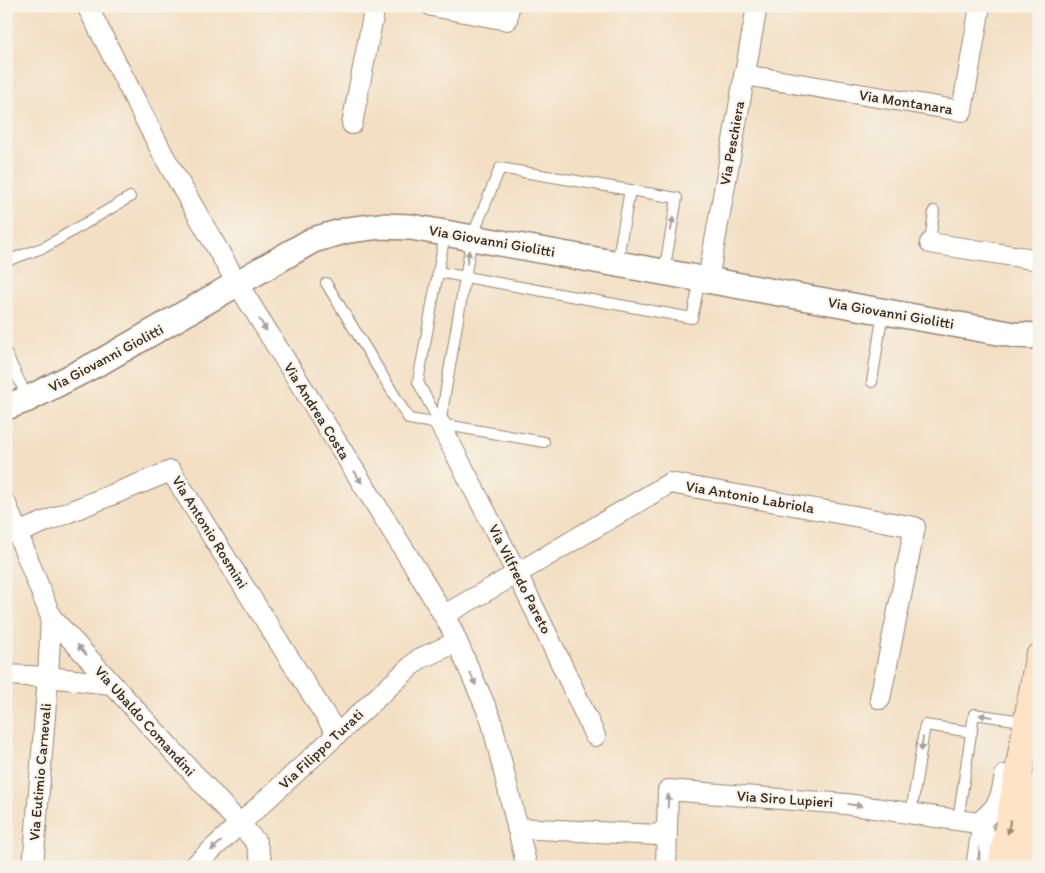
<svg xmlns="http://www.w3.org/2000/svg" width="1045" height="873" viewBox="0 0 1045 873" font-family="Itim,sans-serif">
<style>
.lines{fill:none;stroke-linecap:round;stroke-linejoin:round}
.service-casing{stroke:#978470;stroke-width:12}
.minor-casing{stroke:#978470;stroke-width:22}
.tertiary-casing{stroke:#978470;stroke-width:28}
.secondary-casing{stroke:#978470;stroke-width:30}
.service{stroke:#fff;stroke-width:10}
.minor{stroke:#fff;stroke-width:20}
.tertiary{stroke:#fff;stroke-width:25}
.secondary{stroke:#fee4c6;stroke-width:28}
.oneway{fill:#a79f9a}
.oneway2{fill:#9c8772}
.labels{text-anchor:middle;stroke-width:4;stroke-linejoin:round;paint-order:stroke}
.street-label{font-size:15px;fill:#3b2a1e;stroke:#f7f3e8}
</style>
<rect width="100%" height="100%" fill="#f7f3e8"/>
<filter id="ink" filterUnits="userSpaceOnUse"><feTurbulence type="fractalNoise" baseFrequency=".02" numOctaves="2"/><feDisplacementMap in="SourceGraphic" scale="10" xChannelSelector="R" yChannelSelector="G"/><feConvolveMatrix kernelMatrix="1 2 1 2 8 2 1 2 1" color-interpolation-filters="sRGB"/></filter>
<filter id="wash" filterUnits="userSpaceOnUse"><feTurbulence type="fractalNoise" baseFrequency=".0096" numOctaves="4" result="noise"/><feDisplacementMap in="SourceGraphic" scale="20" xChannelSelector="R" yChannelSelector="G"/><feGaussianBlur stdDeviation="1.12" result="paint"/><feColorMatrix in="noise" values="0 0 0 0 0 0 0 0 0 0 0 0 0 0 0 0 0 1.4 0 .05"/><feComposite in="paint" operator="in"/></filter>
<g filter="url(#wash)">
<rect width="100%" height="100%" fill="#f3dfc3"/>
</g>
<g filter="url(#ink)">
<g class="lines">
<defs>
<g id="service">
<path d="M445,234L418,382L440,424L544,442"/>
<path d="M930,243L934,211"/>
<path d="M6,261L45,247L130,197"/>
<path d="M617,263L630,190"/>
<path d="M438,272L692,318L700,279"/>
<path d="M326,283L409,419L440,424L472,237L500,168L677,198L664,272"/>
<path d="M6,353L28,399"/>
<path d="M872,382L883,311"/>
<path d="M911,814L925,725L972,732"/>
<path d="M958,820L974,714L1015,720"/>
<path d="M971,867L977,827"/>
</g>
<g id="minor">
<path d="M87,6L165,158L237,283L418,572L451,628L491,719L527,867"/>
<path d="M432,6L507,20L509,6"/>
<path d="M744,75L962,111L980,6"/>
<path d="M352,124L375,6"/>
<path d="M930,243L1039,260"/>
<path d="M708,280L757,6"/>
<path d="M440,424C494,527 547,630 595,736"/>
<path d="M6,504L51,617L256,842L263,867"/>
<path d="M17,533L171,471L337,734"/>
<path d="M444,615L518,573L670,483L915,527L880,699"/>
<path d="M6,675L48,677L111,684"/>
<path d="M978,823C988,839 993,848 989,867"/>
<path d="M517,828L658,835L667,827"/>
<path d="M33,867L48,677L51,617"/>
<path d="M193,867L419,659L457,642"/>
<path d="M666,867L668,790L846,804L978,823C998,808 1001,800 1005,775"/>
</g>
<path id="tertiary" d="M6,407L28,399L104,360L313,240L348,230L380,226L411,227L1015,335L1039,336"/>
<g id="secondary">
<path d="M1002,867L1039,658"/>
<path d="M1025,867L1039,787"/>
</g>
</defs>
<use href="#service" class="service-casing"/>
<use href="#minor" class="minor-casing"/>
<use href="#tertiary" class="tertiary-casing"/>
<use href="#secondary" class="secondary-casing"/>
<use href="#service" class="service"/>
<use href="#minor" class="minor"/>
<use href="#tertiary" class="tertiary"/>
<use href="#secondary" class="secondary"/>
</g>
<defs><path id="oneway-solid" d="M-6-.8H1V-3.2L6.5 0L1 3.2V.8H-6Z" transform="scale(1.25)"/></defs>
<g class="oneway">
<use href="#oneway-solid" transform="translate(672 224) rotate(-80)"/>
<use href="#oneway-solid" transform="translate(468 257) rotate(-80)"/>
<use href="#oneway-solid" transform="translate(263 325) rotate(58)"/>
<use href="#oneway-solid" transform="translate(358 477) rotate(58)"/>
<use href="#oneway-solid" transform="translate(82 650) rotate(-131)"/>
<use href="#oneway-solid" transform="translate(473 679) rotate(66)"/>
<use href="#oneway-solid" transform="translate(986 716) rotate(-171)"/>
<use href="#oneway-solid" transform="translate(922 744) rotate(99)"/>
<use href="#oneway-solid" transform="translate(668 801) rotate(-88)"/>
<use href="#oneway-solid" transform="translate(855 805) rotate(8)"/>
<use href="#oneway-solid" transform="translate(216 846) rotate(138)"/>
</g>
<use class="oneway2" href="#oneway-solid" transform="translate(1009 827) rotate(100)"/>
</g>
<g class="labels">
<g class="street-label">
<text transform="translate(906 102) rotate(9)" y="5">Via Montanara</text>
<text transform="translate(732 143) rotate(-80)" y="5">Via Peschiera</text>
<text transform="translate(492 241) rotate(10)" y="5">Via Giovanni Giolitti</text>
<text transform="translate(891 313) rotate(10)" y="5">Via Giovanni Giolitti</text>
<text transform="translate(106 358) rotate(-28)" y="5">Via Giovanni Giolitti</text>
<text transform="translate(317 411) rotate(58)" y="5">Via Andrea Costa</text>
<text transform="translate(750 497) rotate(10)" y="5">Via Antonio Labriola</text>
<text transform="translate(210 532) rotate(58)" y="5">Via Antonio Rosmini</text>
<text transform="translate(520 579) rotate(63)" y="5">Via Vilfredo Pareto</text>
<text transform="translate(145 721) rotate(48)" y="5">Via Ubaldo Comandini</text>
<text transform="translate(321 749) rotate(-43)" y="5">Via Filippo Turati</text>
<text transform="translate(40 772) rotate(-85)" y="5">Via Eutimio Carnevali</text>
<text transform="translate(785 799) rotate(4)" y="5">Via Siro Lupieri</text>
</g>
</g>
<rect width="1045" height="873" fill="none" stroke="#f7f3e8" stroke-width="25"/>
</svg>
